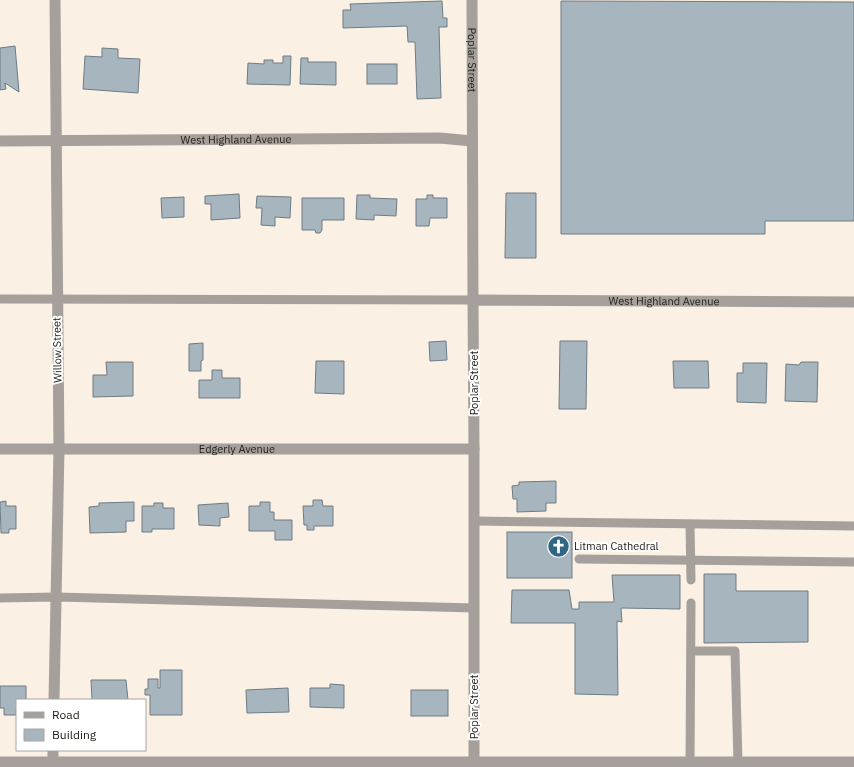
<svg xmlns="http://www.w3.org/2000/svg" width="854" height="767" viewBox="0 0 854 767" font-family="'IBM Plex Sans',sans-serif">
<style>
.building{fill:#a6b5be;stroke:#6e7b84}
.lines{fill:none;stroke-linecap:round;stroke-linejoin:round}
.service{stroke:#a5a09b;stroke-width:9}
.minor{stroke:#a5a09b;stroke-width:11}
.tertiary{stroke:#a5a09b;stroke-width:11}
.labels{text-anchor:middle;stroke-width:4;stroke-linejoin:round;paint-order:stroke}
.street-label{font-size:11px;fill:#24201b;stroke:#fff}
.poi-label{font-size:11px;fill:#24201b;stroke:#fff;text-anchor:start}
</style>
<rect width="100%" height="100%" fill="#fbf0e4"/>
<g class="building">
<path d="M442,1L443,18H447V27H439L441,98L417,99L415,42H408L407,26L343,28V10H351L350,4Z"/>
<path d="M561,1L854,2V221H765V234H561Z"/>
<path d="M15,46L19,92L5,83L6,89L0,90V48Z"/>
<path d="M102,48L118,49V58L140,59L138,93L83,89L85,56L102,57Z"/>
<path d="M283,56H291L290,85L247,84L248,63L264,64V60H273V63H283Z"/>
<path d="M301,58H308V62H336V85L300,84Z"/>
<rect x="367" y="64" width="30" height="20"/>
<path d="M506,193H536V258H505Z"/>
<path d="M239,194L240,218L211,220V204H205V196Z"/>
<path d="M357,195H370V198L397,199L396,216L374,215V220L356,219Z"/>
<path d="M427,195H433V198H447V218H430L429,226H416V199H427Z"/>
<path d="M257,196L291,197L290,218L275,217V226L261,225L262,208H256Z"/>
<path d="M184,197V217L162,218L161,198Z"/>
<path d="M302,198H344V220H322V230L320,233H316L315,230H302Z"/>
<path d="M446,341L447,360L430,361L429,342Z"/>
<path d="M560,341H587L586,409H559Z"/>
<path d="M203,343V360L201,361V371H189V344Z"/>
<path d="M316,361H344V394L315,393Z"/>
<path d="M673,361H708L709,388H674Z"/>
<path d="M106,362H133V396L93,397V375H107Z"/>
<path d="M801,362H818L817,402L785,401L786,364L799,365Z"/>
<path d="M743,363H767L766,403L737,402V373H743Z"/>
<path d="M212,370H222V378H240V398H199V380H212Z"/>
<path d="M556,481V503H546V511L517,512V499H513L512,486L519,485V482Z"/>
<path d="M313,500H322L323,506H333V526H314V530H307V525H304L303,506H313Z"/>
<path d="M6,501V506H16V529H9V533H1L0,502Z"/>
<path d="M134,502V521H126V532L90,533L89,507L99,506V503Z"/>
<path d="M260,502H270V512H274V520H292V540H275V531H249V506H260Z"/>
<path d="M154,503H163V508H174V529H152V532H142V506H154Z"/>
<path d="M228,503L229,517L220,518V526L199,525L198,505Z"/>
<rect x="507" y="532" width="65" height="46"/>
<path d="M704,574H736V591H808V642L704,643Z"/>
<path d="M612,575H680V609L621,608L622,622L617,621L618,695L575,694V623H511L512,590H569L572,609H579V602H614Z"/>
<path d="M160,670H182V715H150V695H145V689H148V679H158V688H160Z"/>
<path d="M91,680H126L128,700H92Z"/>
<path d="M330,684L344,685V708L310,707V688H330Z"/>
<path d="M0,686H26V700H17L16,715H4V708H0Z"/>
<path d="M288,688L289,712L247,713L246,690Z"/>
<rect x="411" y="690" width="37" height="26"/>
</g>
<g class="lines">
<g class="service">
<path d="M0,299L473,300"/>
<path d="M474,521L854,526"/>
<path d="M690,525L691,580"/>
<path d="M579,559L854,562"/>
<path d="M0,598L57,597L474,608"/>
<path d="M692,651H735L738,763"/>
<path d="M690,763L691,603"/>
</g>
<g class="minor">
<path id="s1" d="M472,0L473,300"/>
<path id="s2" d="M0,141L440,138L472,141"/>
<path d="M474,449V767"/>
<path d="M54,700L59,449L55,0"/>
<path d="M0,762H854"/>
<path d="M53,767V750"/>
</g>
<path class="tertiary" id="s3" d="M0,449H474L473,300L854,302"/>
</g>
<defs>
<symbol id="church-disc" viewBox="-11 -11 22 22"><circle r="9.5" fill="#316682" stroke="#fff"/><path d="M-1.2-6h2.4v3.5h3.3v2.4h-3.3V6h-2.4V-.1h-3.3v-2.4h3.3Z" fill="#fff"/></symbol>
</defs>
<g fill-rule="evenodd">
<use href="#church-disc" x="546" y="534" width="25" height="25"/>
</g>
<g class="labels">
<g class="street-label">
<text dy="4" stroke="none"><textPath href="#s1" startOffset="60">Poplar Street</textPath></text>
<text dy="4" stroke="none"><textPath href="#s2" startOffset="236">West Highland Avenue</textPath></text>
<text dy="4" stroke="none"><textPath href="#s3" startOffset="814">West Highland Avenue</textPath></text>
<text transform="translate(57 350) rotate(-91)" y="4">Willow Street</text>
<text transform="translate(474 383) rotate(-90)" y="4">Poplar Street</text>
<text dy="4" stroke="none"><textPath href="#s3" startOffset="237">Edgerly Avenue</textPath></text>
<text transform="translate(474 707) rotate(-90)" y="4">Poplar Street</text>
</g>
<g class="poi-label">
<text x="574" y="550">Litman Cathedral</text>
</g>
</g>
<rect x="16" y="699" width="130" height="52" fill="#ffffff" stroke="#a7a6a4"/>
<rect x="24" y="712" width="20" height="6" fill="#a5a09b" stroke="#a7a6a4"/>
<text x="52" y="719" font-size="12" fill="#24201b">Road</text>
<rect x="24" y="729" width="20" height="12" fill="#a6b5be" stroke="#a7a6a4"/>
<text x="52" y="739" font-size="12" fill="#24201b">Building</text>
</svg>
